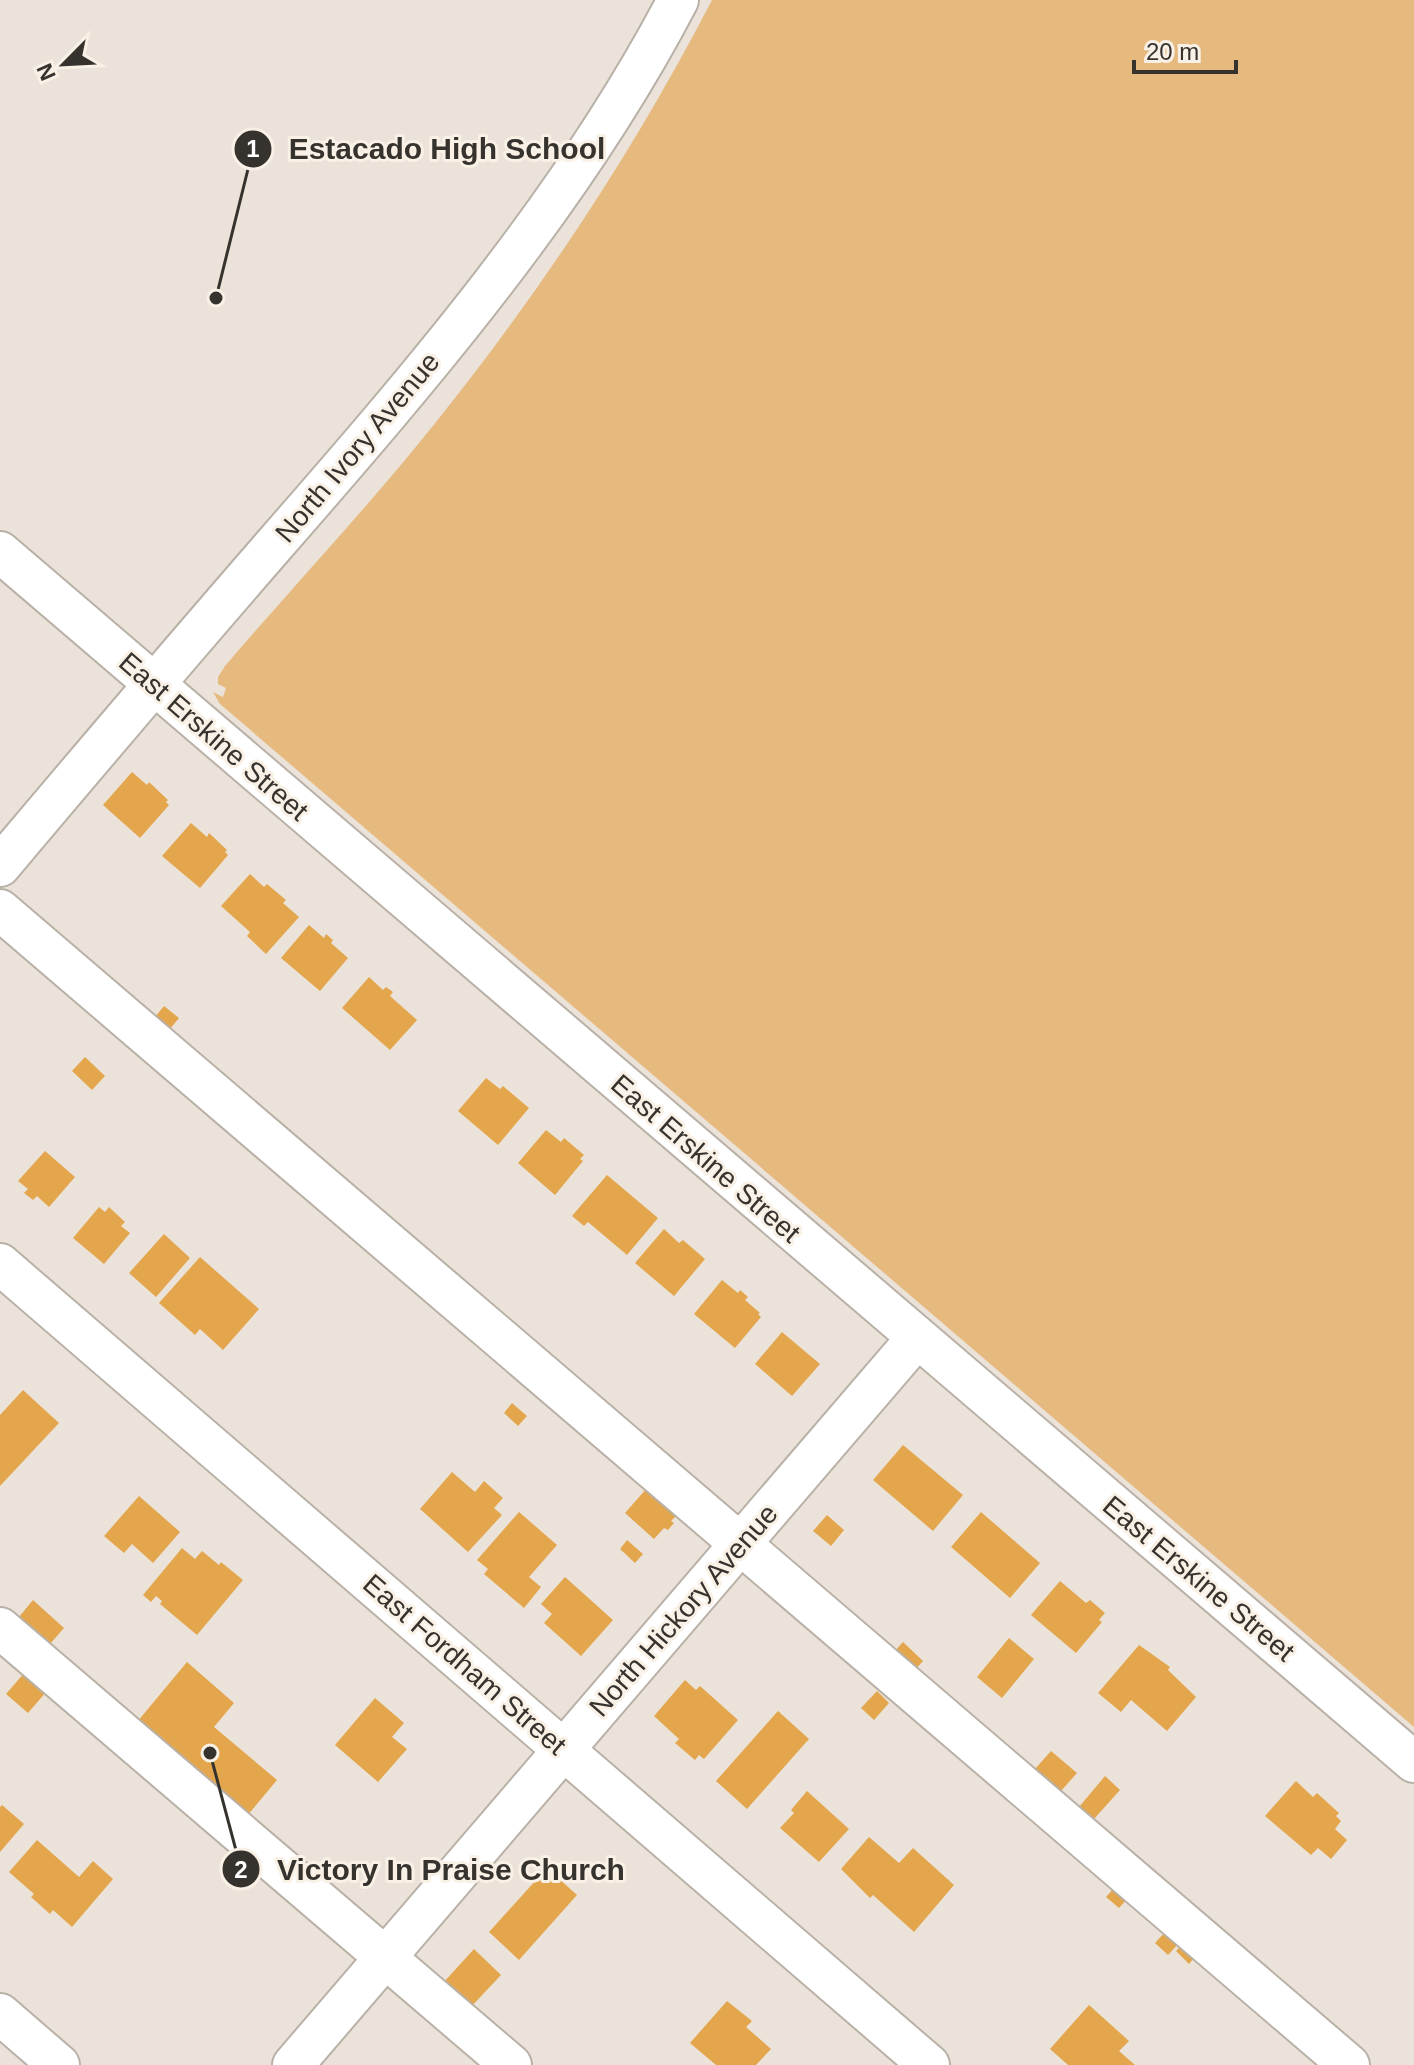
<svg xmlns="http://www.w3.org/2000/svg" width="1414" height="2065" viewBox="0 0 1414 2065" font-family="Arial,sans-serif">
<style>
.green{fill:#e6b97f}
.building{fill:#e4a64d}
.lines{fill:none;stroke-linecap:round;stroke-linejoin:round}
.minor-casing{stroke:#b9b1a7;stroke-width:44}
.minor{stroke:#fff;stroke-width:40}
.labels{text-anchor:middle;stroke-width:6;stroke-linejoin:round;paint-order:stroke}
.street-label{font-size:28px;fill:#36332f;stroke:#f9f0e6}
.leader{fill:none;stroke:#36332f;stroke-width:3}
.callout-dot{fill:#36332f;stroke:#f9f0e6;stroke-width:3}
.mark-label{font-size:24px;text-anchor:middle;font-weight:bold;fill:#fff}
.callout-label{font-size:30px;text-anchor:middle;font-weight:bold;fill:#36332f;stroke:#f9f0e6;stroke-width:6;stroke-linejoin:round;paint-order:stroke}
</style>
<rect width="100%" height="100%" fill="#ebe3d9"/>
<path class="green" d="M712,0H1414V1727L220,704L213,692L223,697L226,688L218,684V677L225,666C296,583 372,503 440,417C544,286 635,149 712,0Z"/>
<g class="building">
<path d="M132,772L147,785L149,782L168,800L166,802L169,805L140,838L103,805Z"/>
<path d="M191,823L207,837L209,833L227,850L225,852L228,855L200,888L162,856Z"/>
<path d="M250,874L264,887L267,884L286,900L283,903L299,917L266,954L247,936L250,932L221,906Z"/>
<path d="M309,925L324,938L326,934L333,940L331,943L348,958L320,991L281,958Z"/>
<path d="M369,977L383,990L386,987L393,992L390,996L417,1020L390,1050L342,1008Z"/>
<path d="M164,1006L179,1018L170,1029L155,1017Z"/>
<path d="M85,1057L105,1076L92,1090L72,1071Z"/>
<path d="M486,1078L500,1089L503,1086L529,1108L498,1145L458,1111Z"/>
<path d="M546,1130L561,1142L564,1138L584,1155L580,1159L583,1161L555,1195L518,1163Z"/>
<path d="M45,1151L75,1177L49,1207L37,1196L33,1200L24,1193L28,1189L18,1181Z"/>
<path d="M607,1175L658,1218L627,1255L588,1222L584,1226L572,1216Z"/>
<path d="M99,1207L105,1212L109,1207L125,1222L121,1226L130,1233L104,1264L73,1238Z"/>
<path d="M664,1229L679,1243L683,1240L705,1259L674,1296L635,1263Z"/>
<path d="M164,1234L190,1258L156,1297L129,1273Z"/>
<path d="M200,1257L259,1309L223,1350L200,1329L195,1335L159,1303Z"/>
<path d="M722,1280L738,1293L740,1290L748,1297L745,1300L760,1313L758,1314L761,1317L735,1348L694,1314Z"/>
<path d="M782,1332L820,1364L792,1396L755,1364Z"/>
<path d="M23,1390L59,1423L0,1486V1415Z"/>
<path d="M512,1403L527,1416L518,1426L504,1413Z"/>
<path d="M903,1445L963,1495L933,1531L873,1480Z"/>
<path d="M452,1472L475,1492L484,1481L503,1498L494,1508L502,1515L468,1552L420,1509Z"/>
<path d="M647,1488L677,1515L671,1521L674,1523L668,1530L664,1528L654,1539L625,1513Z"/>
<path d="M139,1496L180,1532L153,1563L132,1544L124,1553L104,1536Z"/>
<path d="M519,1512L557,1545L529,1577L541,1587L524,1608L484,1574L488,1569L477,1560Z"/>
<path d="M981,1512L1040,1563L1010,1598L951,1547Z"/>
<path d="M827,1515L844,1530L831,1546L813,1531Z"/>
<path d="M627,1540L643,1554L635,1563L620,1549Z"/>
<path d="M182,1548L195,1559L202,1551L219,1565L221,1562L243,1580L197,1635L160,1604L162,1601L156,1596L151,1602L143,1595Z"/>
<path d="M565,1577L613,1620L581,1656L544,1623L552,1614L541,1604Z"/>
<path d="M1060,1581L1086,1603L1090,1600L1105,1613L1099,1620L1102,1622L1076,1653L1031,1615Z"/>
<path d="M33,1600L64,1628L50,1644L19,1617Z"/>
<path d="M1009,1638L1034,1659L1002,1698L977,1677Z"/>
<path d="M903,1642L923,1661L915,1670L894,1652Z"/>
<path d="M1139,1645L1170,1667L1168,1670L1196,1697L1167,1731L1131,1700L1121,1712L1098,1693Z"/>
<path d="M187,1662L234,1703L214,1727L277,1780L247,1816L137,1722Z"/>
<path d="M25,1672L47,1691L28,1713L6,1694Z"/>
<path d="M685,1680L696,1690L700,1686L738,1720L704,1759L699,1755L695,1760L675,1743L679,1739L654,1716Z"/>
<path d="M877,1691L889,1703L874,1720L861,1708Z"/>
<path d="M375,1698L404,1723L392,1737L407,1749L378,1782L335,1745Z"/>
<path d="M778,1711L809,1739L747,1809L716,1781Z"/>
<path d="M1051,1751L1077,1773L1061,1791L1035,1769Z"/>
<path d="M1105,1776L1120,1790L1094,1819L1079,1807Z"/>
<path d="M1296,1781L1313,1797L1317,1793L1339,1813L1336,1816L1341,1821L1335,1829L1347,1840L1331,1859L1318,1848L1311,1855L1265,1816Z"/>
<path d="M807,1791L849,1829L819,1862L780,1828L794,1813L791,1810Z"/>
<path d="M2,1805L24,1824L0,1852V1807Z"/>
<path d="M869,1837L899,1863L913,1848L954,1885L914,1932L873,1895L870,1898L841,1869Z"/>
<path d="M37,1840L79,1877L93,1861L113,1879L72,1927L53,1910L50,1914L31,1897L34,1894L9,1872Z"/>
<path d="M547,1868L577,1895L519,1960L489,1932Z"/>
<path d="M1115,1887L1128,1898L1119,1908L1106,1897Z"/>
<path d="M1166,1931L1179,1943L1168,1955L1155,1943Z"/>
<path d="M1186,1940L1199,1952L1189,1964L1176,1951Z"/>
<path d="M474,1949L501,1975L470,2008L443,1983Z"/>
<path d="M727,2001L752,2021L746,2027L771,2049L756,2065H716L690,2043Z"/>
<path d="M1089,2005L1129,2041L1119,2051L1135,2065H1068L1050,2049Z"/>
</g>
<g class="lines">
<defs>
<g id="minor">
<path d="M0,552L1414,1762"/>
<path d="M0,866C91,758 183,650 275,544C421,377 575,198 678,0"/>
<path d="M0,910L1349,2065"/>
<path d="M0,1264L929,2065"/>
<path d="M0,1628L511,2065"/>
<path d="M0,2014L59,2065"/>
<path d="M293,2065L917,1338"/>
</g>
</defs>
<use href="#minor" class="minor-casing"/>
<use href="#minor" class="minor"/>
</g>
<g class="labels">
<g class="street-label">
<text transform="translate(357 447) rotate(-50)" y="10">North Ivory Avenue</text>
<text transform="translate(214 736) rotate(41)" y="10">East Erskine Street</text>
<text transform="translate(706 1158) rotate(41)" y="10">East Erskine Street</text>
<text transform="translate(1199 1578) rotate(40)" y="10">East Erskine Street</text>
<text transform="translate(683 1610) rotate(-49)" y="10">North Hickory Avenue</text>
<text transform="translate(465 1664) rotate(41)" y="10">East Fordham Street</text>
</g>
</g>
<path class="leader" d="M216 298L253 149M210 1753L241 1869"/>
<g class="callout-dot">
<circle cx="216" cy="298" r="8"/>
<circle cx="210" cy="1753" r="8"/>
<circle cx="253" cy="149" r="20"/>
<circle cx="241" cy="1869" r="20"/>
</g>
<g class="mark-label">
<text x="253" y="157">1</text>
<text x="241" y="1878">2</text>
</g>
<g class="callout-label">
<text x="447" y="159">Estacado High School</text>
<text x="451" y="1880">Victory In Praise Church</text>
</g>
<g transform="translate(64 64) rotate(246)" stroke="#f9f0e6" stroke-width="6" paint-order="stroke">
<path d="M0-6L14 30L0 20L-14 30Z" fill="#36332f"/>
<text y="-12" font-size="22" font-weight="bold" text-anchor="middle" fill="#36332f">N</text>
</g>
<path d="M1134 60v12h102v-12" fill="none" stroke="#36332f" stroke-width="4"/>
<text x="1146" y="60" font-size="24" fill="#36332f" stroke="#f9f0e6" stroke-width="6" paint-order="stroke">20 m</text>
</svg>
